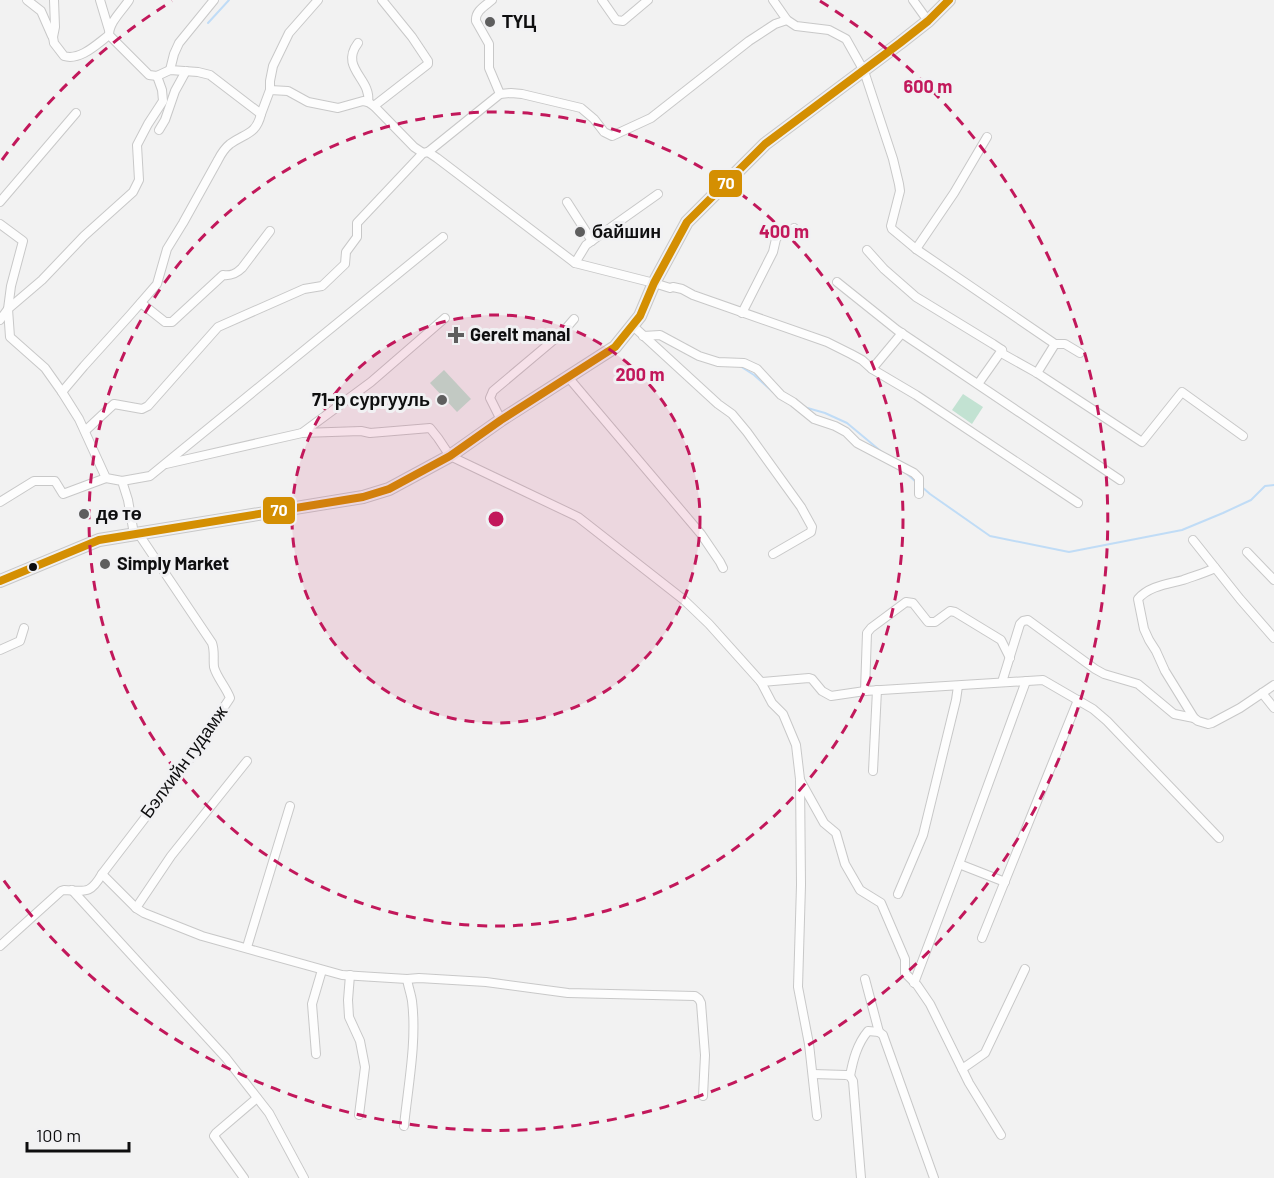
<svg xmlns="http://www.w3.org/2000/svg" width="1274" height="1178" viewBox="0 0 1274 1178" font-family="Barlow,sans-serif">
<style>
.green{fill:#c2e2d2}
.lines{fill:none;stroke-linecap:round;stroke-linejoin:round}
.stream{stroke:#c0dcf6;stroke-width:2}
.street-casing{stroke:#c8c8c8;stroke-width:10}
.secondary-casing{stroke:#c8c8c8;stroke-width:14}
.street{stroke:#fdfdfd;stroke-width:8}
.secondary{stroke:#fdfdfd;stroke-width:10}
.bus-1-casing{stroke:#f1f1f3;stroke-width:12}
.bus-1{stroke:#d48f02;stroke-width:8}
.ring{fill:none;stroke:#c2185b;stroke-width:3;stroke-dasharray:10 8}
.poi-dot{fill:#5e5e5e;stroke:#f1f1f3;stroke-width:2}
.bus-dot{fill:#0e0e0f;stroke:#f1f1f3;stroke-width:2}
.labels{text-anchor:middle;stroke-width:6;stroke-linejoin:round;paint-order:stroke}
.poi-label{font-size:18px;font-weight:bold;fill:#0e0e0f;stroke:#f1f1f3;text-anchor:start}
.street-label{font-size:18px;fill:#0e0e0f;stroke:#f1f1f3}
.centre{fill:#c2185b;stroke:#f1f1f3;stroke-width:3}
.ring-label{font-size:18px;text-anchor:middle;font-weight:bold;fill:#c2185b;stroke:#f1f1f3;stroke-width:6;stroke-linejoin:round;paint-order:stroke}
.line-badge{stroke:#f1f1f3;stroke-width:2}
.badge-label{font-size:16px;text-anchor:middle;font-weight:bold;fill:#fff}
</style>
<rect width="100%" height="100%" fill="#f2f2f2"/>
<g class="green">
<path d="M444,370L471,399L457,412L430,383Z"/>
<path d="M963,394L983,407L972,424L952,410Z"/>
</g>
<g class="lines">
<g class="stream">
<path d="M208,23L229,0"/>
<path d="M740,366L754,375L773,392"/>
<path d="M804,407L825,413L847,423L883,453"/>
<path d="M904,471L917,483"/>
<path d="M922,487L930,494L990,536L1069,552L1182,530L1223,513L1251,500L1265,486L1274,485"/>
</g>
<defs>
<g id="street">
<path d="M27,0L41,11L52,36"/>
<path d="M54,0L55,27L53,37L54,43L64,56C80,61 97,44 109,35"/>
<path d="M100,0L109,30"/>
<path d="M129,0C122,11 109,22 109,35L149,75L157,76L170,70L198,72L210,75L261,114L270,90L288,91L308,102L338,108L363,101L368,102L374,106L414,147L423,153"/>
<path d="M492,0C485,6 475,11 476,21L489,44V68L500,94"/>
<path d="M602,0L616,20L623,21L648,0"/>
<path d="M773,0L787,20L796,26L829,30L846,39L864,71L893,159L899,184L900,191L891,226L892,229L916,249L1055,344"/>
<path d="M913,0L928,21"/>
<path d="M358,43C339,68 372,79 368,102"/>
<path d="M170,70L174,54L179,43L214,0"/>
<path d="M270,90V81L273,66L289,33L318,0"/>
<path d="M374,106L428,64V61L412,37L382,0"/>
<path d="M159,130L165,120L175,91L186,71"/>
<path d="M428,152L437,158L575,263L654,283L670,288L673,287L682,289L693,295L827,342L851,354L862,360L872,369L916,395L1078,503"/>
<path d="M0,202L76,113"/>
<path d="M567,202L592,241"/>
<path d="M0,224L23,241L11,286L8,309L10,337L45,368L62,392"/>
<path d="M916,249L954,193L987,137"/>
<path d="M867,250L884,269L916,297L993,344L1002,350L1003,354L1037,373L1142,442L1182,392L1243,436"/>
<path d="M575,263L586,245L658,194"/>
<path d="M837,282L897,330L1120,480"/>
<path d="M141,303L165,322H172L223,275C231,276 236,274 242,268L270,231"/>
<path d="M742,313L773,252L776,239L780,234L794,228"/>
<path d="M0,320L8,309L42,280L84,236L133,192L139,180L137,145L148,124L163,101L162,90L157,76"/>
<path d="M633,326L718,404L732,414L747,432L801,507L812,527L811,532L773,554"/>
<path d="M643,336L660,335L699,356L718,362L744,363L757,369L781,395L793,402L814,419L835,426L846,432L857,443L914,473L919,478V494"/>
<path d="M872,369L902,333"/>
<path d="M1037,373L1055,344H1065L1080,353"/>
<path d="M568,377L701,534L720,562L723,568"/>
<path d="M978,384L1002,350"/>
<path d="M501,420L490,398L493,391L562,333L574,319"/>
<path d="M85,431L114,404L142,409L148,406L218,327L304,289L322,286L345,264L346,252L357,237V223L423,153L428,152L500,94L511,93L522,94L581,108L594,119L604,132L612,136L651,118L749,41L775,24L787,20"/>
<path d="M302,433L361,431L370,433L430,428L438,438L450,456L578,517L684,600L709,624L761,682L772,703L783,714L796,745L800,779L801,885L798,987L809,1044L817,1116"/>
<path d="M166,464L302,433L371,382L445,318"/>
<path d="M122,481L150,476L443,237"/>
<path d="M0,502L34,481H55L63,494L106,478"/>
<path d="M134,534L128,500L122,481L106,478L79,419L62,392L84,366L131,314L157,284L167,249L183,223L218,160C221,154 225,148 230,144C245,133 256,135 261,114"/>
<path d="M1193,540L1240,599L1274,638"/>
<path d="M1247,552L1274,580"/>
<path d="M0,650L20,641L24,628"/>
<path d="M761,682L809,678L812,679L822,691L831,696L865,691L1043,680L1093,709L1107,721L1219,838"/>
<path d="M1002,682L1020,624L1023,621L1028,620L1095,669L1104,674L1138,684L1174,714L1194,718L1198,721L1208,724L1212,723L1240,708L1274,685"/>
<path d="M865,691L867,633L871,628L906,602L913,603L928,622H935L950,611L955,612L1001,640L1010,658"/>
<path d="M1262,693L1274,708"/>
<path d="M1194,718L1165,671L1156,651L1149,640L1144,629L1138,599C1149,586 1168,584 1183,580C1194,576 1205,573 1215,568"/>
<path d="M873,771L877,690"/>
<path d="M800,780L824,823L836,833L845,864L860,890L881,903L905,959V973L917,985L930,1004L969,1083L1001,1135"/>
<path d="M959,864L1005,882"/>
<path d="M102,874L136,908L144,913L202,936L342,975L407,979L419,978L486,982L568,993L695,996L699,999L701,1003L705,1055L703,1096"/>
<path d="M72,890L226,1058L269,1113L304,1178"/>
<path d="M898,894L923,835L956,700L958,686"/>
<path d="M136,908L171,856L247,761"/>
<path d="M982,938L1078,700"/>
<path d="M0,946L61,891L64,890C85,891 90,895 102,874L187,763L230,698C226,687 217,678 214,667C213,659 215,651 212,643L138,533"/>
<path d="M247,947L290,806"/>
<path d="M350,975L348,1000L349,1017L360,1041L365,1067L359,1115"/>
<path d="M865,979L879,1032"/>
<path d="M914,983L959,864L1026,681"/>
<path d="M316,1054L312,1004L322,970"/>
<path d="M962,1069L985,1053L1025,969"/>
<path d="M813,1074L846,1075L850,1076L853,1081L861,1178"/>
<path d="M850,1076C853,1060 857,1044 868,1031L879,1032L883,1035L934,1178"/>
<path d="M404,1126C408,1086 417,1041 412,1001C411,994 408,986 407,979"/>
<path d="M244,1178L214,1136L216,1133L257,1098"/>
</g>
<path id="secondary" d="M0,581L99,540L363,497L389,489L450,456L501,420L615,347L640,316L654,283L687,222L765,144L900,43L928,21L949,0"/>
</defs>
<use href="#street" class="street-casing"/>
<use href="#secondary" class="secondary-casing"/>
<use href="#street" class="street"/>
<use href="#secondary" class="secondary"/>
<defs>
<path id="bus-1" d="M0,581L99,540L363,497L389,489L450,456L501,420L615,347L640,316L654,283L687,222L765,144L900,43L928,21L949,0"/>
</defs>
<use href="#bus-1" class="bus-1-casing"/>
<use href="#bus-1" class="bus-1"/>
</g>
<circle cx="496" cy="519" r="204" fill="#c2185b" fill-opacity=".12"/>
<g class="ring">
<circle cx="496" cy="519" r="204"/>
<circle cx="496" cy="519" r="407"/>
<path d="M2 160A611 611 0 0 1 172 1M820 1A611 611 0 1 1 2 878"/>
</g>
<g class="poi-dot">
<circle cx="490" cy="22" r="6"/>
<circle cx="580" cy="232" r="6"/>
<path d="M453 326h6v6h6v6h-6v6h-6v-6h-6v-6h6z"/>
<circle cx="442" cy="400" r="6"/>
<circle cx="84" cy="514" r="6"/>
<circle cx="105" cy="564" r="6"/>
</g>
<circle class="bus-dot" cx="33" cy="567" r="5"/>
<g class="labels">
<g class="poi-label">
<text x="502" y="28">ТҮЦ</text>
<text x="592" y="238">байшин</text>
<text x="470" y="341">Gerelt manal</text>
<text x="430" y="406" text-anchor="end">71-р сургууль</text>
<text x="96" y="520">дө тө</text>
<text x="117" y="570">Simply Market</text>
</g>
<g class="street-label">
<text transform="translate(184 762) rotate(-54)" y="6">Бэлхийн гудамж</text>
</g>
</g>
<circle cx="496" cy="519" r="9" class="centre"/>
<g class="ring-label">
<text x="928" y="93">600 m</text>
<text x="784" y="238">400 m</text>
<text x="640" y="381">200 m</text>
</g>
<g class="line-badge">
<rect x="708" y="169" width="35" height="29" rx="6" fill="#d48f02"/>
<rect x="262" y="496" width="34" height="29" rx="6" fill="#d48f02"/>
</g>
<g class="badge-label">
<text x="726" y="189">70</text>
<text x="279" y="516">70</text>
</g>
<path d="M27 1142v9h102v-9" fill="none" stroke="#0e0e0f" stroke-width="3"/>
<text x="36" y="1142" font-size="18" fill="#0e0e0f" stroke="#f1f1f3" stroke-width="4.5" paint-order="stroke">100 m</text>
</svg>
